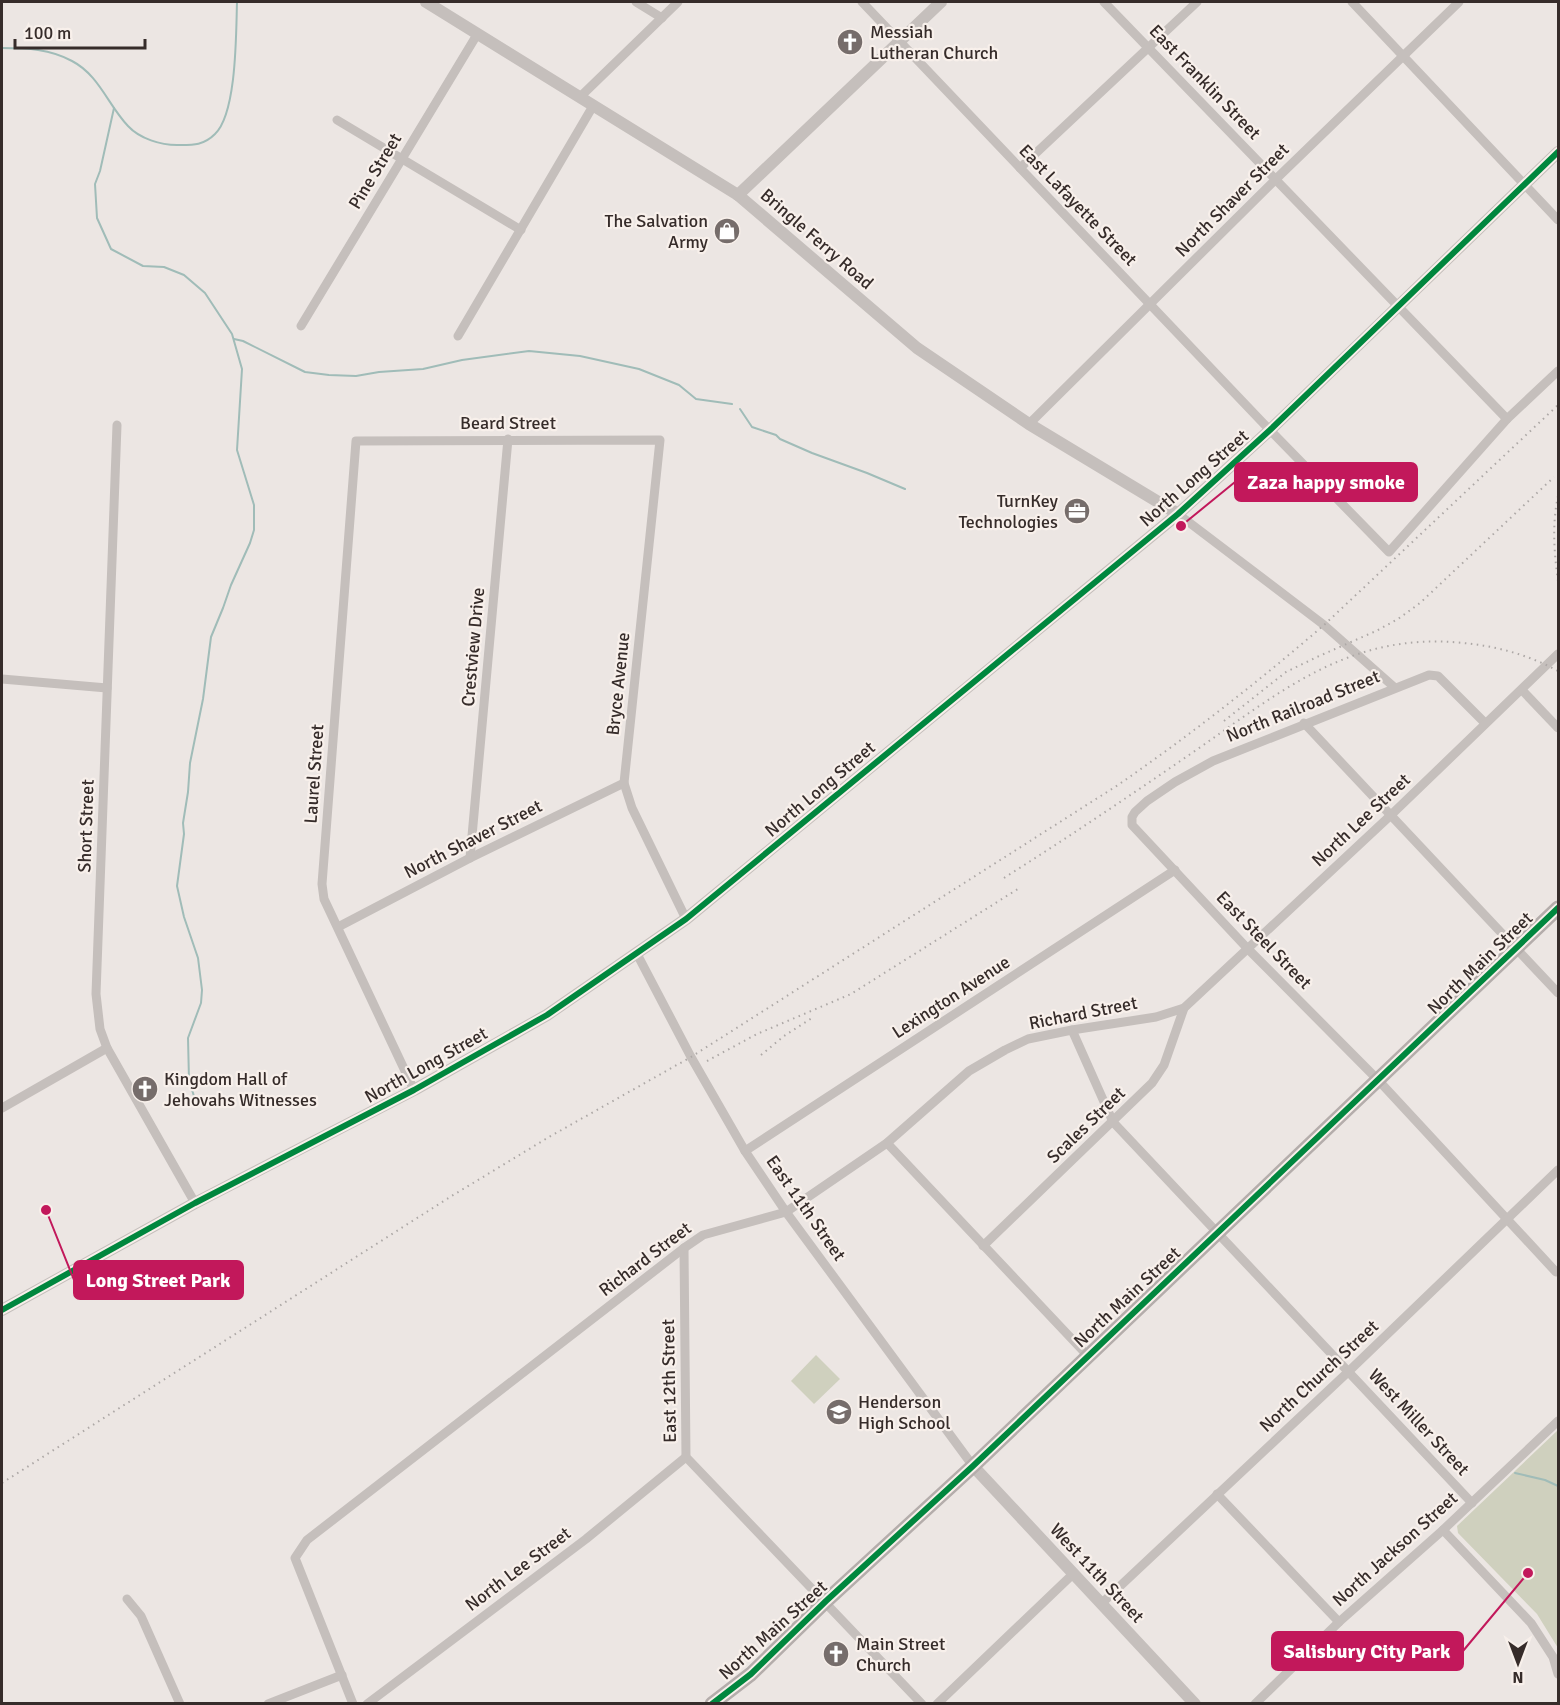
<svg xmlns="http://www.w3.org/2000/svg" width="1560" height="1705" viewBox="0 0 1560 1705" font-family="Signika,sans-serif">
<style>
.green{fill:#cfd0be}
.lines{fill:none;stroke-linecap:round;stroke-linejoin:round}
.stream{stroke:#a0bcb8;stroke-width:2}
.minor{stroke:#c5bfbc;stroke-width:9}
.tertiary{stroke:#c5bfbc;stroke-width:12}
.primary{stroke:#b4adab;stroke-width:15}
.rail{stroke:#ada8a6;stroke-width:2;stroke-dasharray:1.5 4.5;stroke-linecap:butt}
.cycleway-casing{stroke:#f8f0eb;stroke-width:10}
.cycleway{stroke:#00873e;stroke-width:6}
.labels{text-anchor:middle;stroke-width:4.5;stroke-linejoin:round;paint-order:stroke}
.poi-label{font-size:18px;fill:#362c2a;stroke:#f8f0eb;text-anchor:start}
.street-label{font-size:18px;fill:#362c2a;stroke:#f8f0eb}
.leader{fill:none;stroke:#c2185b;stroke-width:2}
.callout-dot{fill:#c2185b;stroke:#f8f0eb;stroke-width:2}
.callout{fill:#c2185b;stroke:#c2185b;stroke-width:2}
.callout-label{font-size:20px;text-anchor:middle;font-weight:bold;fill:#fff}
</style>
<rect width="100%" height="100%" fill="#ece6e3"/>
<g class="green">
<path d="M816,1355L840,1379L814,1404L791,1381Z"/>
<path d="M1558,1430V1648L1537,1614L1458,1533L1457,1526Z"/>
</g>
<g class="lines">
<g class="stream">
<path d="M2,48C27,48 50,49 72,61C99,75 108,105 128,126C140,139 161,145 177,145C192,145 203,146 215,134C237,113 236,32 237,2"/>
<path d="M114,108L100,171L95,184L97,218L111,249L143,266L164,267L184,275L205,293L232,334L242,369L237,450L254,505V530L250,543L231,585L223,608L211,637L203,699L190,763L188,792L183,823L184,834L177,886L184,917L198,958L202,990L201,1003L188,1038L189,1080L197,1106"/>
<path d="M234,339L243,341L305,372L329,375L356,376L379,372L423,369L462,360L529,351L580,356L639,369L679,385L696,399L732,404"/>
<path d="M740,409L752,427L776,435L780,439L812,453L867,473L905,489"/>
<path d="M1515,1473L1545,1480L1558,1486"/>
</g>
<g class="minor">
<path d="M636,2L662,18"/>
<path d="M862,2L1264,424L1389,552L1507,419L1558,371"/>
<path d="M1104,2L1507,419"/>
<path d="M1352,2L1558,220"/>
<path d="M580,97L678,2"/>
<path d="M337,120L521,230"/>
<path d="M1020,168L1197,2"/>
<path d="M301,326L478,33"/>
<path d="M458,336L593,106"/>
<path d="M1029,424L1276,179L1459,2"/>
<path d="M117,425L96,994L100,1029L107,1048L195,1203"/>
<path d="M1178,514L1324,625L1394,687"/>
<path d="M2,679L107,688"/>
<path d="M1522,690L1558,728"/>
<path d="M1304,723L1558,993"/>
<path d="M1485,723L1438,676L1429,675L1213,761L1175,782L1147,801L1135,812L1132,817V825L1247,948L1379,1081L1556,1272"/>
<path d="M470,858L508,439"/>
<path d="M338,927L470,858L624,783"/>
<path d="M637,954L691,1057L745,1151L786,1212L973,1466"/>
<path d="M1072,1030L1113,1122L1472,1503"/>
<path d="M414,1090L324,899L322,884L356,441L660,440L624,783L632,808L686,919"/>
<path d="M2,1108L107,1048"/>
<path d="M887,1143L1087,1355"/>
<path d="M745,1151L1175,870"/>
<path d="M983,1246L1152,1083L1164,1065L1184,1008"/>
<path d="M684,1248L686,1457L922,1704"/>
<path d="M1217,1494L1339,1622"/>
<path d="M1443,1530L1531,1623L1553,1657L1558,1674"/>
<path d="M127,1599L141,1616L180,1704"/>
<path d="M1101,1604L1348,1372L1558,1170"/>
<path d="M268,1704L342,1675"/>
<path d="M353,1704L295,1558L307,1540L684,1248L703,1235L786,1212L887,1143L969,1071L1005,1050L1028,1039L1072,1030L1156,1017L1184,1008L1391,815L1558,654"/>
<path d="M367,1704L586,1539L686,1457"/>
<path d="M937,1704L1073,1574"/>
<path d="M1255,1704L1339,1622L1443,1530L1558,1421"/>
</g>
<g class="tertiary">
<path d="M426,2L738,195L917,348L1029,424L1178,514"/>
<path d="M738,195L941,2"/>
<path d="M2,1310L195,1203L414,1090L547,1015L686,919L1178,514L1270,430L1558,152"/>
<path d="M973,1466L1195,1704"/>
</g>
<path class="primary" d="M712,1704L751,1674L826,1601L973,1466L1558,908"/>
<g class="rail">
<path d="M1558,496C1552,524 1554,552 1558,581"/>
<path d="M1224,721L1286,672L1317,657L1376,631L1398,619L1420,603L1554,477"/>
<path d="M1004,878C1067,838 1128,797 1189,755C1278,694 1348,631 1463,643C1496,646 1529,655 1558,671"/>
<path d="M761,1055L784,1036L812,1018"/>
<path d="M707,1061L757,1034L851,994L1021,887"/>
<path d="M2,1483L450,1197L549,1137L691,1057L1118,785C1189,736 1258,682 1324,625L1558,405"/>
</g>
<defs>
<g id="cycleway">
<path d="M2,1310L195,1203L414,1090L547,1015L686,919L1178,514L1270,430L1558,152"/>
<path d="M712,1704L751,1674L826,1601L973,1466L1558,908"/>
</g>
</defs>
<use href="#cycleway" class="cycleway-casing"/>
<use href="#cycleway" class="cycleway"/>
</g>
<defs>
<symbol id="church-disc" viewBox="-11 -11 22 22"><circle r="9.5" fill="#766d6b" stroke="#f8f0eb"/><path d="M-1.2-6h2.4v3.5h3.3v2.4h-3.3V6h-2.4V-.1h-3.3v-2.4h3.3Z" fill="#fff"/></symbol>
<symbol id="shop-disc" viewBox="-11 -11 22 22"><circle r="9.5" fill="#766d6b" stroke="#f8f0eb"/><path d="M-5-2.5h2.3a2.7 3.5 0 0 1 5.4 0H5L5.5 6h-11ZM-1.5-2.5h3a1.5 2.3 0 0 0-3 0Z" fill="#fff"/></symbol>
<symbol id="office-disc" viewBox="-11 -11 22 22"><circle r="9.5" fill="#766d6b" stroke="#f8f0eb"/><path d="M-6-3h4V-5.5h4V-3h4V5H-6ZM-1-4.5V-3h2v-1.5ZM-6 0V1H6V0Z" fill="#fff"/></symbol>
<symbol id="school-disc" viewBox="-11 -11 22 22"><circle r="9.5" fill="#766d6b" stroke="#f8f0eb"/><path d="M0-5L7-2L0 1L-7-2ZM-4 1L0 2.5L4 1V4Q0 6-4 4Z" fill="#fff"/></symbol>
</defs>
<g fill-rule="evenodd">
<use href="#church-disc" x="835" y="27" width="30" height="30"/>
<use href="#shop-disc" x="712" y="216" width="30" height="30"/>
<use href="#office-disc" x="1062" y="496" width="30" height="30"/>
<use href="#church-disc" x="130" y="1074" width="30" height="30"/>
<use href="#school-disc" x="824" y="1397" width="30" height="30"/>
<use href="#church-disc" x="821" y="1639" width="30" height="30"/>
</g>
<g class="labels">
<g class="poi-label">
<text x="870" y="38">Messiah<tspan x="870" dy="21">Lutheran Church</tspan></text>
<text x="708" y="227" text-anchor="end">The Salvation<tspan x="708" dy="21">Army</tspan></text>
<text x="1058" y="507" text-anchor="end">TurnKey<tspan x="1058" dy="21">Technologies</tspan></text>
<text x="164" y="1085">Kingdom Hall of<tspan x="164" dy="21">Jehovahs Witnesses</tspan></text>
<text x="858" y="1408">Henderson<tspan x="858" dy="21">High School</tspan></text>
<text x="856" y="1650">Main Street<tspan x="856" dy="21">Church</tspan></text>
</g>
<g class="street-label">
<text transform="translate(1205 82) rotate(46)" y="6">East Franklin Street</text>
<text transform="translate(375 171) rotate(-59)" y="6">Pine Street</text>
<text transform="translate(1232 200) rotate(-45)" y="6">North Shaver Street</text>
<text transform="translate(1078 205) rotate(46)" y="6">East Lafayette Street</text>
<text transform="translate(817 239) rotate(41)" y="6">Bringle Ferry Road</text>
<text x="508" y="429">Beard Street</text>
<text transform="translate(1194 478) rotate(-41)" y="6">North Long Street</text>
<text transform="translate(473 647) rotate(-85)" y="6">Crestview Drive</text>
<text transform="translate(618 684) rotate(-84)" y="6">Bryce Avenue</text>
<text transform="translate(1303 706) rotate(-22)" y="6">North Railroad Street</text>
<text transform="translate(314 774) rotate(-86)" y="6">Laurel Street</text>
<text transform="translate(820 789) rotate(-40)" y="6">North Long Street</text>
<text transform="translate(1361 820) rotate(-43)" y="6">North Lee Street</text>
<text transform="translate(86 826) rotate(-88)" y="6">Short Street</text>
<text transform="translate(473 839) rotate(-27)" y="6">North Shaver Street</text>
<text transform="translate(1264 940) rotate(46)" y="6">East Steel Street</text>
<text transform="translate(1480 963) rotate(-44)" y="6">North Main Street</text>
<text transform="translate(951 997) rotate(-33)" y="6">Lexington Avenue</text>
<text transform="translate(1083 1013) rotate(-11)" y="6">Richard Street</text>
<text transform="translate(426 1065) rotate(-29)" y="6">North Long Street</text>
<text transform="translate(1086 1125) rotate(-44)" y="6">Scales Street</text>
<text transform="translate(806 1208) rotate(55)" y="6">East 11th Street</text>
<text transform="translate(645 1259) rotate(-37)" y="6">Richard Street</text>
<text transform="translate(1127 1297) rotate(-43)" y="6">North Main Street</text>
<text transform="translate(1319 1376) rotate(-43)" y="6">North Church Street</text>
<text transform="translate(669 1381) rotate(-91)" y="6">East 12th Street</text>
<text transform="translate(1419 1422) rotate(47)" y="6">West Miller Street</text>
<text transform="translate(1395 1549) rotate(-42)" y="6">North Jackson Street</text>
<text transform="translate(518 1569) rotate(-37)" y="6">North Lee Street</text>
<text transform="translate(1097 1573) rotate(47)" y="6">West 11th Street</text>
<text transform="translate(773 1630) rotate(-42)" y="6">North Main Street</text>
</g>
</g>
<path class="leader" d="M1181 526L1235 482M46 1210L74 1280M1528 1573L1463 1651"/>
<g class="callout-dot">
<circle cx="1181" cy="526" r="6"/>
<circle cx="46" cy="1210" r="6"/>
<circle cx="1528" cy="1573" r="6"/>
</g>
<g class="callout">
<rect x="1235" y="463" width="182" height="38" rx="6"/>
<rect x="74" y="1261" width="169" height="38" rx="6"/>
<rect x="1272" y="1632" width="191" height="38" rx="6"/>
</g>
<g class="callout-label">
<text x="1326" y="489">Zaza happy smoke</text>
<text x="158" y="1287">Long Street Park</text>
<text x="1367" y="1658">Salisbury City Park</text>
</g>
<rect width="1560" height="1705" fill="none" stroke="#362c2a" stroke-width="6"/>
<g transform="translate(1518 1663) rotate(180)" stroke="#f8f0eb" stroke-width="4.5" paint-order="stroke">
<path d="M0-4.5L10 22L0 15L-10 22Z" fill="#362c2a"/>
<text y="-9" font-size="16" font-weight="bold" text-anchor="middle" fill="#362c2a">N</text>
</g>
<path d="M15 39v9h130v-9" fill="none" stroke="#362c2a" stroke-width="3"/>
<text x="24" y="39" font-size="18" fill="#362c2a" stroke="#f8f0eb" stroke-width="4.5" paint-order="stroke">100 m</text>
</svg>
